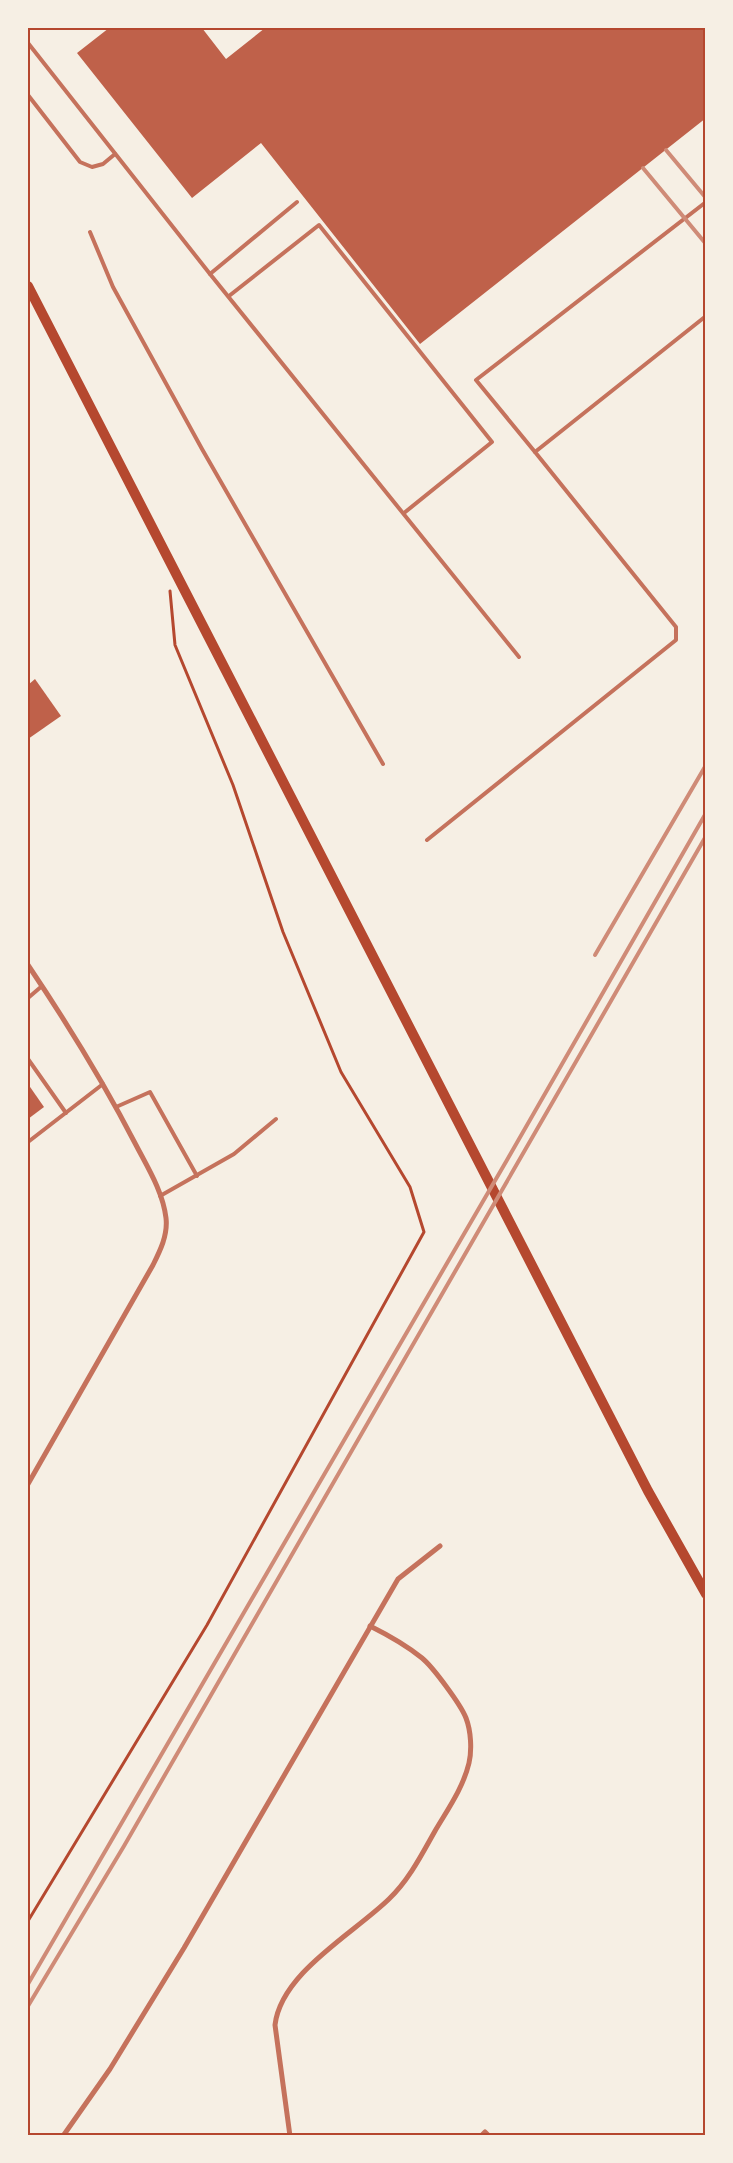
<svg xmlns="http://www.w3.org/2000/svg" width="733" height="2163" viewBox="0 0 733 2163" font-family="Lato,sans-serif">
<style>
.building{fill:#bf614a}
.lines{fill:none;stroke-linecap:round;stroke-linejoin:round}
.path{stroke:#b5482f;stroke-width:3}
.service{stroke:#c5725c;stroke-width:4}
.minor{stroke:#c5725c;stroke-width:5}
.secondary{stroke:#b5482f;stroke-width:10}
.rail{stroke:#cf8b77;stroke-width:4}
.neatline{fill:none;stroke:#b5482f;stroke-width:2}
</style>
<rect width="100%" height="100%" fill="#f6efe4"/>
<g class="building">
<path d="M109,28H202L226,59L265,28H706V118L420,344L261,143L192,198L77,53Z"/>
<path d="M35,679L61,716L28,739V685Z"/>
<path d="M28,1084L44,1107L28,1119Z"/>
</g>
<g class="lines">
<path class="path" d="M28,1921L207,1625L424,1232L410,1187L341,1072L283,932L233,785L175,645L170,591"/>
<g class="service">
<path d="M28,43L210,274L519,657"/>
<path d="M28,95L80,162L92,167L103,164L115,154"/>
<path d="M90,232L113,287L202,449L383,764"/>
<path d="M210,274L297,202"/>
<path d="M229,296L319,225L492,442L404,513"/>
<path d="M535,452L476,380L706,202"/>
<path d="M427,840L676,640V627L535,452L706,316"/>
<path d="M28,998L42,986"/>
<path d="M28,1059L66,1113"/>
<path d="M116,1107L150,1092L197,1176"/>
<path d="M28,1142L103,1084"/>
<path d="M160,1196L234,1154L276,1119"/>
</g>
<g class="minor">
<path d="M28,965C67,1023 104,1083 136,1145C148,1168 163,1192 166,1218C168,1235 160,1251 153,1265L28,1484"/>
<path d="M63,2136L110,2069L184,1948L398,1579L440,1546"/>
<path d="M290,2136L275,2025C281,1973 353,1934 389,1899C409,1880 422,1854 435,1831C448,1809 463,1788 469,1763C472,1750 471,1731 466,1718C461,1705 433,1667 422,1658C406,1645 388,1635 370,1626"/>
<path d="M481,2136L485,2132L489,2136"/>
</g>
<path class="secondary" d="M28,286L648,1491L706,1594"/>
<g class="rail">
<path d="M666,150L706,198"/>
<path d="M643,168L706,244"/>
<path d="M595,955L706,765"/>
<path d="M28,1984L507,1160L706,813"/>
<path d="M28,2006L124,1846L706,836"/>
</g>
</g>
<rect width="733" height="2163" fill="none" stroke="#f6efe4" stroke-width="58"/>
<rect x="29" y="29" width="675" height="2105" class="neatline"/>
</svg>
